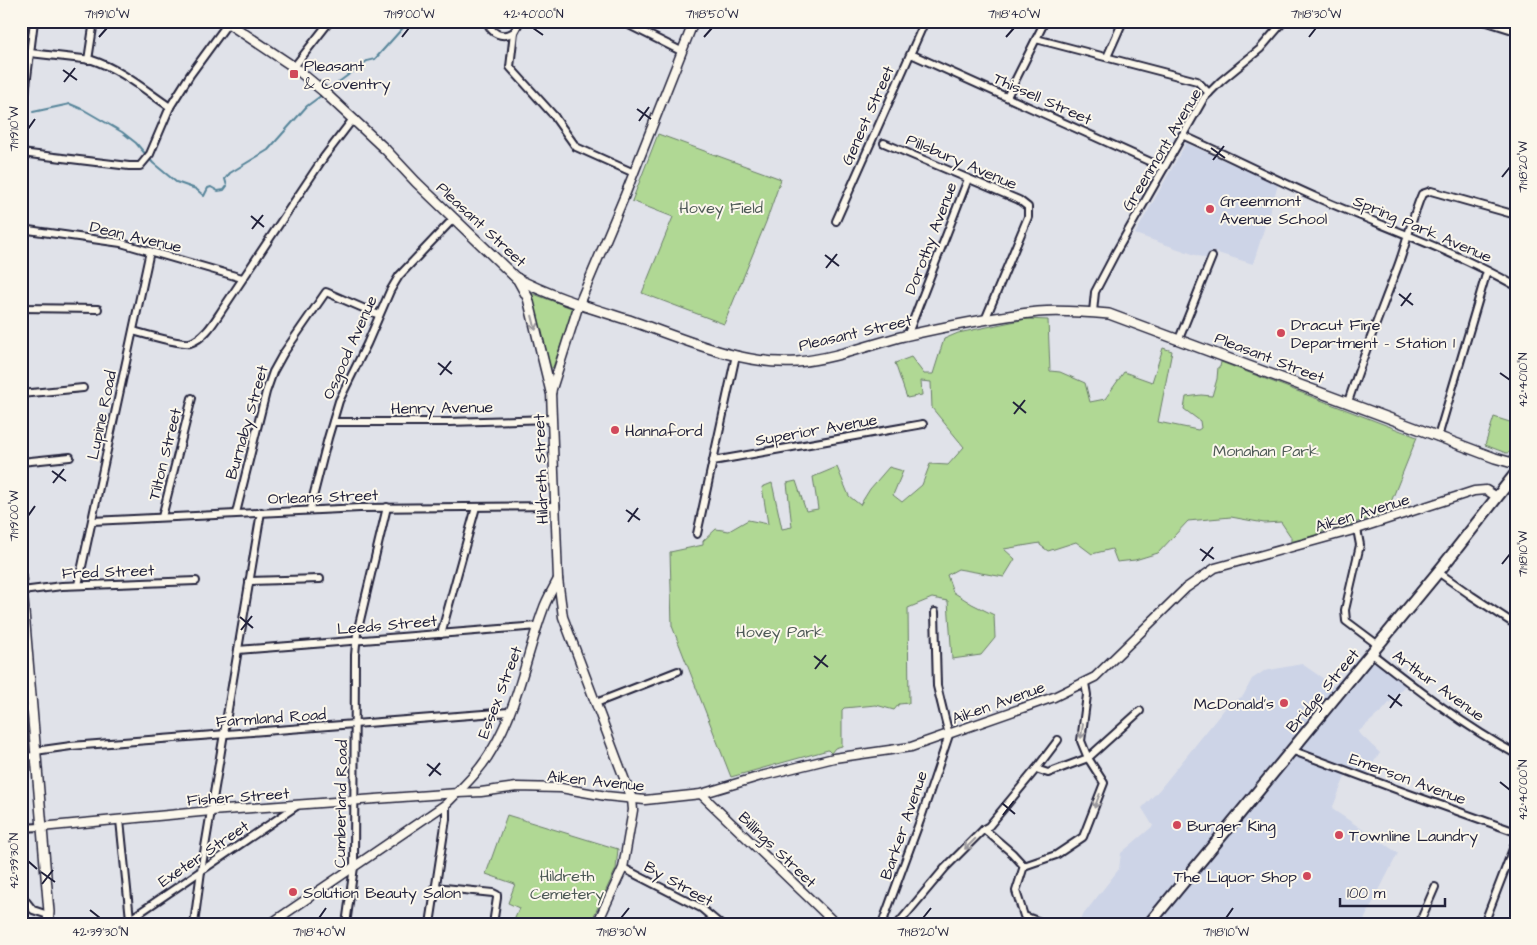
<svg xmlns="http://www.w3.org/2000/svg" width="1537" height="945" viewBox="0 0 1537 945" font-family="'Architects Daughter',sans-serif">
<style>
.built{fill:#cdd4e7}
.green{fill:#b0d894;stroke:#697d68}
.lines{fill:none;stroke-linecap:round;stroke-linejoin:round}
.stream{stroke:#57859a;stroke-width:2}
.minor-casing{stroke:#22223b;stroke-width:10}
.tertiary-casing{stroke:#22223b;stroke-width:11}
.secondary-casing{stroke:#22223b;stroke-width:12}
.primary-casing{stroke:#22223b;stroke-width:14}
.minor{stroke:#fbf7ec;stroke-width:6}
.tertiary{stroke:#fbf7ec;stroke-width:8}
.secondary{stroke:#fbf7ec;stroke-width:9}
.primary{stroke:#fbf7ec;stroke-width:10}
.oneway{stroke:#99979c}
.ticks{fill:none;stroke:#22223b;stroke-width:2}
.poi-dot{fill:#d1495b;stroke:#fbf7ec;stroke-width:2}
.labels{text-anchor:middle;stroke-width:4;stroke-linejoin:round;paint-order:stroke}
.poi-label{font-size:16px;fill:#22223b;stroke:#fbf7ec;text-anchor:start}
.street-label{font-size:16px;fill:#22223b;stroke:#fbf7ec}
.park-label{font-size:16px;fill:#4d5956;stroke:#fbf7ec}
.neatline{fill:none;stroke:#22223b;stroke-width:2}
.ticks-label{font-size:12px;text-anchor:middle;fill:#22223b}
</style>
<rect width="100%" height="100%" fill="#e0e2e9"/>
<filter id="ink" filterUnits="userSpaceOnUse"><feTurbulence type="fractalNoise" baseFrequency=".02" numOctaves="2"/><feDisplacementMap in="SourceGraphic" scale="10" xChannelSelector="R" yChannelSelector="G"/><feConvolveMatrix kernelMatrix="1 2 1 2 8 2 1 2 1" color-interpolation-filters="sRGB"/></filter>
<g filter="url(#ink)">
<g class="built">
<path d="M1186,143L1278,185L1253,264L1211,251L1207,259L1135,234Z"/>
<path d="M1362,653L1406,684L1383,710L1358,732L1380,753L1366,773L1346,774L1332,809L1398,853L1362,924H1076L1119,869L1121,853L1153,826L1142,808L1160,789L1227,706L1243,696L1252,679L1264,671L1302,664L1334,686Z"/>
</g>
<g class="green">
<path d="M658,134L781,179L766,222L724,324L642,293L673,217L632,201Z"/>
<path d="M531,293L574,309L553,367L550,369L548,367Z"/>
<path d="M1026,319L1048,320L1050,371L1060,372L1085,383L1090,402L1105,399L1124,372L1152,382L1163,348L1172,351L1158,422L1198,430L1201,428L1200,421L1184,409L1186,397L1201,395L1212,396L1217,379L1218,367H1220L1221,362L1417,437L1387,512L1337,529L1319,524L1325,531L1291,544V537L1281,522L1264,523L1231,517L1188,521L1158,553L1135,560L1117,562L1112,549L1092,554L1076,542L1048,551L1040,545V543L1004,549L1015,559L1004,577L958,569L947,575L953,592L972,604L994,615L995,638L981,655L952,659L948,601L932,598L908,608L909,703L899,704L894,710L876,705L844,708L842,710V746L835,748L831,753L828,750L731,777L672,626L670,552L703,545V541L716,529L729,531L748,520L768,524L762,487L772,483L782,529L792,527L787,483L796,481L806,511L818,509L813,477L837,467L849,496L860,505L870,489L889,467L903,471L893,495L902,502L922,485L930,464L948,465L964,447L932,408L931,382L921,381L922,395L907,398L895,363L911,357L924,374H933L944,339L958,333Z"/>
<path d="M1494,417L1516,424V452L1506,453L1485,445Z"/>
<path d="M507,815L618,849L616,869L590,924H512L519,908L508,903L515,884L486,874Z"/>
</g>
<g class="lines">
<g class="stream">
<path d="M328,90L367,61L375,59L409,21"/>
<path d="M33,112L70,104L84,110L122,132L136,143L153,163L176,182L196,189L204,196L208,188L211,187L218,191L224,190L227,186L225,179L230,173L268,150L307,106L322,95"/>
</g>
<defs>
<g id="minor">
<path d="M487,21C491,34 502,39 514,32L520,21"/>
<path d="M621,21L681,51"/>
<path d="M1484,21L1516,31"/>
<path d="M514,32L510,67L555,117"/>
<path d="M1036,39L1197,81L1209,93"/>
<path d="M30,53L92,60C120,69 145,90 170,107"/>
<path d="M911,54L1164,168"/>
<path d="M1107,57L1123,21"/>
<path d="M88,60L94,21"/>
<path d="M294,67L330,21"/>
<path d="M1007,97L1045,21"/>
<path d="M556,119L576,147L634,173"/>
<path d="M21,126L34,21"/>
<path d="M1182,135C1231,157 1278,181 1327,202C1390,229 1456,252 1516,286"/>
<path d="M884,143L1019,200L1028,207V217L985,320"/>
<path d="M21,153L129,166H140L150,154L170,107L190,75L228,23"/>
<path d="M836,221L925,21"/>
<path d="M21,229L121,243L242,278"/>
<path d="M21,308L98,309"/>
<path d="M1093,312L1095,292L1116,252L1204,98L1221,81L1260,49L1284,21"/>
<path d="M133,331C144,334 181,345 190,343C205,338 214,322 222,310L324,157L353,119"/>
<path d="M907,336L968,179"/>
<path d="M1179,339L1212,257"/>
<path d="M21,394L83,388"/>
<path d="M1348,402C1363,356 1381,311 1398,266C1407,242 1412,217 1422,194L1431,191L1516,215"/>
<path d="M333,422H449L551,419"/>
<path d="M1438,437L1487,271"/>
<path d="M713,461L923,424"/>
<path d="M21,462L70,457"/>
<path d="M310,509L328,438L339,401L367,344L390,291L399,276L454,218"/>
<path d="M236,513L266,392L273,372L283,354L326,292L379,315"/>
<path d="M162,517L192,398"/>
<path d="M92,521L360,508L556,506"/>
<path d="M1357,529L1360,545L1345,610L1346,621L1378,645"/>
<path d="M697,534L736,355"/>
<path d="M1438,572L1472,596L1513,623"/>
<path d="M249,581L320,579"/>
<path d="M78,585L150,251"/>
<path d="M22,591L62,586L196,581"/>
<path d="M441,634L476,507"/>
<path d="M238,650L538,626"/>
<path d="M1371,653C1417,689 1464,726 1516,754"/>
<path d="M596,703L678,671"/>
<path d="M21,710L32,709"/>
<path d="M1291,750L1401,791L1516,832"/>
<path d="M35,751L71,746L509,712"/>
<path d="M21,757L35,756"/>
<path d="M1036,769L1058,740"/>
<path d="M120,820L130,919"/>
<path d="M21,828L41,827"/>
<path d="M984,829L989,826L1036,769L1048,773L1088,758L1081,741L1087,695L1085,683"/>
<path d="M1024,866L1016,891L1024,916L1040,922"/>
<path d="M623,868L701,908L720,924"/>
<path d="M435,887L493,893L497,895V898L493,924"/>
<path d="M21,895L33,910L48,915"/>
<path d="M123,924L298,805"/>
<path d="M194,924L201,871L261,512"/>
<path d="M346,924L354,867L355,655L357,633L387,507"/>
<path d="M430,924L446,819V804"/>
<path d="M882,924L921,818L949,735L937,686L935,612"/>
<path d="M898,924L945,868L984,829L1012,853L1024,866L1056,855L1083,837L1104,783L1088,758L1140,711"/>
<path d="M1419,924L1435,887"/>
<path d="M1484,924L1516,841"/>
</g>
<g id="tertiary">
<path d="M701,794L836,924"/>
<path d="M41,827L211,811L458,793L481,792L517,787L561,788L606,796L645,800L701,794L761,776L834,758L911,747L1054,697L1095,677L1186,588L1215,568L1357,529L1474,491L1486,490L1497,497"/>
<path d="M270,924L446,804C464,786 481,770 493,748C518,706 526,656 543,610C546,600 553,589 558,579"/>
<path d="M597,924L623,868L633,810L632,799L563,617L558,579L551,392L579,304L625,195L694,21"/>
</g>
<g id="secondary">
<path d="M225,21L294,67L323,91L386,150L416,182L516,278C552,297 591,308 629,320C681,338 742,366 797,362C833,359 869,345 904,336C948,326 993,317 1038,312C1061,310 1086,312 1109,314L1421,430L1495,458L1516,464"/>
<path d="M517,278L528,298L551,392"/>
<path d="M21,576L49,912L48,924"/>
</g>
<path id="primary" d="M1149,924L1443,566L1516,473"/>
</defs>
<use href="#minor" class="minor-casing"/>
<use href="#tertiary" class="tertiary-casing"/>
<use href="#secondary" class="secondary-casing"/>
<use href="#primary" class="primary-casing"/>
<use href="#minor" class="minor"/>
<use href="#tertiary" class="tertiary"/>
<use href="#secondary" class="secondary"/>
<use href="#primary" class="primary"/>
</g>
<defs><path id="oneway-shaft" d="M-6 0H5M1.5-3L5.5 0L1.5 3" fill="none" stroke-width="1.6" stroke-linecap="round" stroke-linejoin="round" transform="scale(1.25)"/></defs>
<g class="oneway">
<use href="#oneway-shaft" transform="translate(534 323) rotate(76)"/>
<use href="#oneway-shaft" transform="translate(1082 731) rotate(98)"/>
<use href="#oneway-shaft" transform="translate(1097 801) rotate(111)"/>
<use href="#oneway-shaft" transform="translate(970 844) rotate(135)"/>
</g>
</g>
<path class="ticks" d="M533,28L543,35M99,37L107,28M402,37L409,28M704,37L712,28M1006,37L1014,28M1309,37L1316,28M63,70L77,80M64,82L75,68M637,109L651,119M639,121L649,107M28,129L35,119M1211,148L1225,158M1213,160L1224,146M1502,177L1510,167M251,216L264,227M252,229L263,215M825,255L839,266M826,268L837,254M1399,294L1413,305M1401,306L1411,293M438,363L452,374M1500,373L1510,380M440,375L451,361M1013,402L1026,413M1014,414L1025,400M52,471L66,481M53,483L64,469M626,510L640,520M28,516L35,506M628,522L638,508M1200,549L1214,559M1202,561L1213,547M1502,564L1510,554M240,617L253,628M241,630L252,616M814,656L828,667M815,669L826,655M1388,695L1402,706M1390,708L1400,694M427,764L441,775M429,776L440,763M1500,782L1510,790M1002,803L1015,814M1003,815L1014,801M28,861L37,869M41,872L55,882M42,884L53,870M90,910L100,918M319,918L326,908M621,918L629,908M923,918L931,908M1226,918L1233,908"/>
<g class="poi-dot">
<rect x="289" y="69" width="10" height="10" rx="2.5"/>
<circle cx="1210" cy="209" r="5"/>
<circle cx="1281" cy="333" r="5"/>
<circle cx="615" cy="430" r="5"/>
<circle cx="1284" cy="703" r="5"/>
<circle cx="1177" cy="825" r="5"/>
<circle cx="1339" cy="835" r="5"/>
<circle cx="1307" cy="876" r="5"/>
<circle cx="293" cy="892" r="5"/>
</g>
<g class="labels">
<g class="poi-label">
<text x="304" y="71">Pleasant<tspan x="304" dy="18">&amp; Coventry</tspan></text>
<text x="1220" y="206">Greenmont<tspan x="1220" dy="18">Avenue School</tspan></text>
<text x="1291" y="330">Dracut Fire<tspan x="1291" dy="18">Department - Station 1</tspan></text>
<text x="625" y="436">Hannaford</text>
<text x="1274" y="709" text-anchor="end">McDonald's</text>
<text x="1187" y="831">Burger King</text>
<text x="1349" y="841">Townline Laundry</text>
<text x="1297" y="882" text-anchor="end">The Liquor Shop</text>
<text x="303" y="898">Solution Beauty Salon</text>
</g>
<g class="street-label">
<text transform="translate(1043 98) rotate(24)" y="6">Thissell Street</text>
<text transform="translate(867 115) rotate(-66)" y="6">Genest Street</text>
<text transform="translate(1161 149) rotate(-59)" y="6">Greenmont Avenue</text>
<text transform="translate(962 161) rotate(23)" y="6">Pillsbury Avenue</text>
<text transform="translate(482 224) rotate(43)" y="6">Pleasant Street</text>
<text transform="translate(1423 228) rotate(23)" y="6">Spring Park Avenue</text>
<text transform="translate(136 236) rotate(13)" y="6">Dean Avenue</text>
<text transform="translate(930 238) rotate(-69)" y="6">Dorothy Avenue</text>
<text transform="translate(855 332) rotate(-13)" y="6">Pleasant Street</text>
<text transform="translate(349 347) rotate(-66)" y="6">Osgood Avenue</text>
<text transform="translate(1270 357) rotate(21)" y="6">Pleasant Street</text>
<text transform="translate(442 407) rotate(-1)" y="6">Henry Avenue</text>
<text transform="translate(101 415) rotate(-78)" y="6">Lupine Road</text>
<text transform="translate(246 422) rotate(-74)" y="6">Burnaby Street</text>
<text transform="translate(816 429) rotate(-10)" y="6">Superior Avenue</text>
<text transform="translate(164 454) rotate(-76)" y="6">Tilton Street</text>
<text transform="translate(540 469) rotate(-92)" y="6">Hildreth Street</text>
<text transform="translate(323 496) rotate(-2)" y="6">Orleans Street</text>
<text transform="translate(1362 512) rotate(-17)" y="6">Aiken Avenue</text>
<text transform="translate(108 571) rotate(-2)" y="6">Fred Street</text>
<text transform="translate(387 624) rotate(-5)" y="6">Leeds Street</text>
<text transform="translate(1439 685) rotate(36)" y="6">Arthur Avenue</text>
<text transform="translate(1322 690) rotate(-50)" y="6">Bridge Street</text>
<text transform="translate(499 692) rotate(-69)" y="6">Essex Street</text>
<text transform="translate(998 702) rotate(-20)" y="6">Aiken Avenue</text>
<text transform="translate(271 717) rotate(-4)" y="6">Farmland Road</text>
<text transform="translate(1408 778) rotate(20)" y="6">Emerson Avenue</text>
<text transform="translate(596 780) rotate(6)" y="6">Aiken Avenue</text>
<text transform="translate(238 796) rotate(-4)" y="6">Fisher Street</text>
<text transform="translate(340 804) rotate(-89)" y="6">Cumberland Road</text>
<text transform="translate(903 825) rotate(-71)" y="6">Barker Avenue</text>
<text transform="translate(778 849) rotate(44)" y="6">Billings Street</text>
<text transform="translate(203 853) rotate(-34)" y="6">Exeter Street</text>
<text transform="translate(679 883) rotate(29)" y="6">By Street</text>
</g>
<g class="park-label">
<text x="721" y="213">Hovey Field</text>
<text x="1266" y="456">Monahan Park</text>
<text x="780" y="637">Hovey Park</text>
<text x="567" y="881">Hildreth<tspan x="567" dy="18">Cemetery</tspan></text>
</g>
</g>
<rect width="1537" height="945" fill="none" stroke="#fbf7ec" stroke-width="55"/>
<path d="M1340 898v8h105v-8" fill="none" stroke="#22223b" stroke-width="2.5"/>
<text x="1347" y="898" font-size="15" fill="#22223b" stroke="#fbf7ec" stroke-width="4" paint-order="stroke">100 m</text>
<rect x="28" y="28" width="1482" height="890" class="neatline"/>
<g class="ticks-label">
<text x="107" y="18">71°19'10"W</text>
<text x="409" y="18">71°19'00"W</text>
<text x="533" y="18">42°40'00"N</text>
<text x="712" y="18">71°18'50"W</text>
<text x="1014" y="18">71°18'40"W</text>
<text x="1316" y="18">71°18'30"W</text>
<text transform="translate(14 129) rotate(-90)" y="4">71°19'10"W</text>
<text transform="translate(1523 167) rotate(-90)" y="4">71°18'20"W</text>
<text transform="translate(1523 380) rotate(-90)" y="4">42°40'10"N</text>
<text transform="translate(14 516) rotate(-90)" y="4">71°19'00"W</text>
<text transform="translate(1523 554) rotate(-90)" y="4">71°18'10"W</text>
<text transform="translate(1523 790) rotate(-90)" y="4">42°40'00"N</text>
<text transform="translate(14 861) rotate(-90)" y="4">42°39'30"N</text>
<text x="100" y="936">42°39'30"N</text>
<text x="319" y="936">71°18'40"W</text>
<text x="621" y="936">71°18'30"W</text>
<text x="923" y="936">71°18'20"W</text>
<text x="1226" y="936">71°18'10"W</text>
</g>
</svg>
